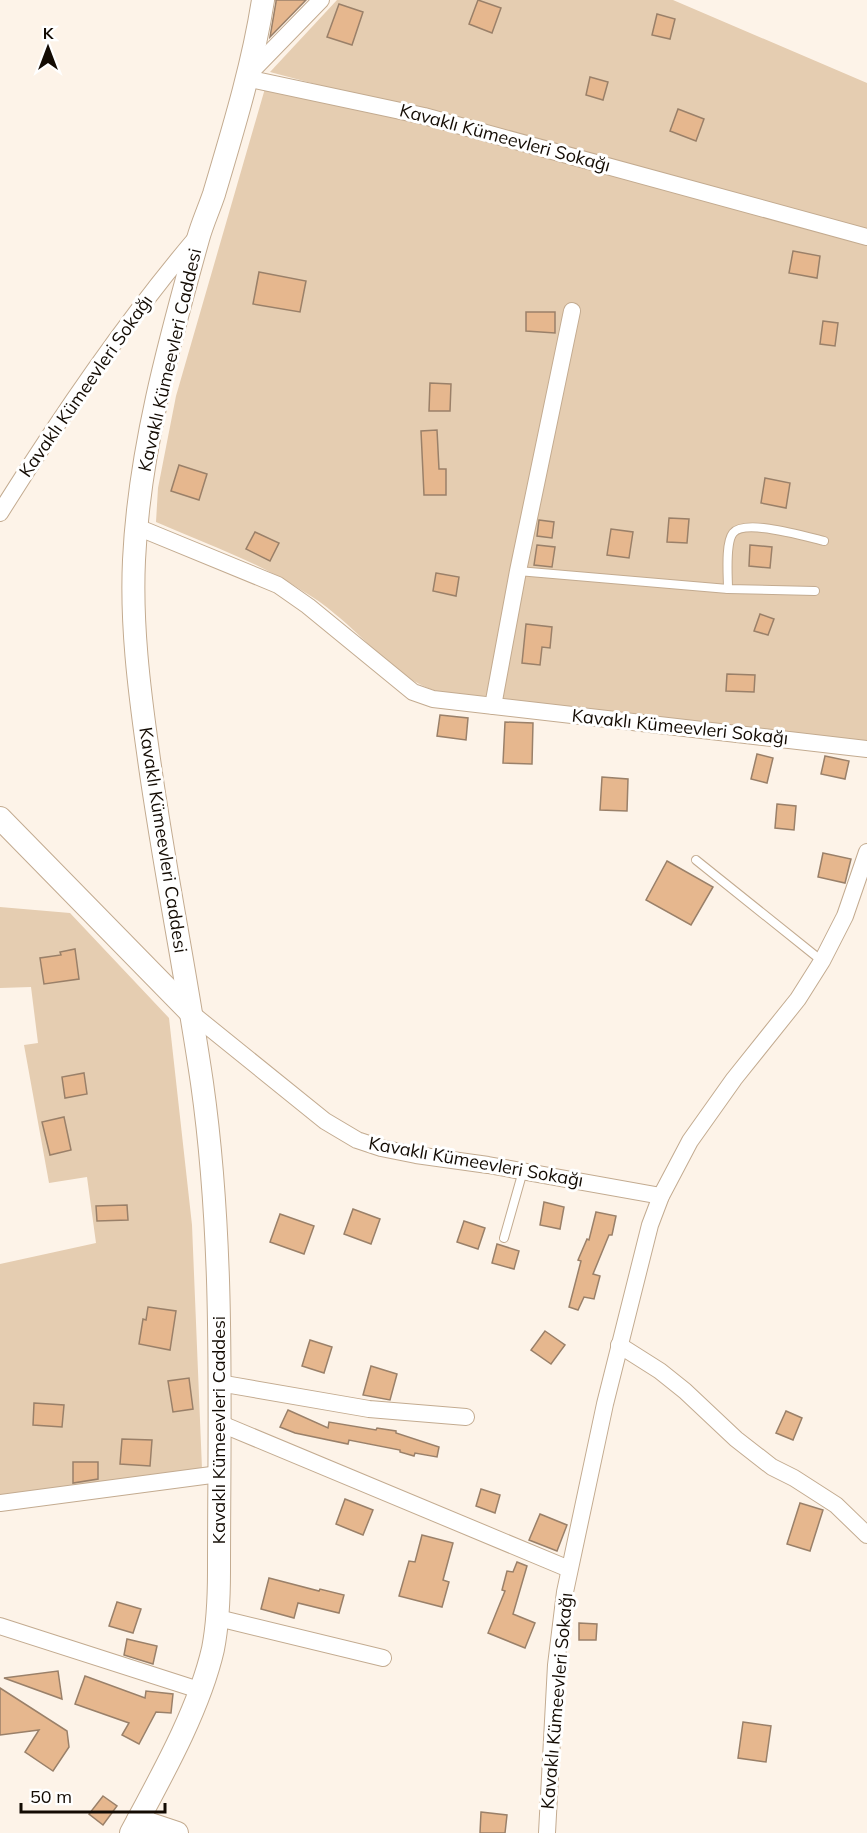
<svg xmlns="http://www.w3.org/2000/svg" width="867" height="1833" viewBox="0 0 867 1833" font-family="Mulish,sans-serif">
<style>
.green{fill:#e5cdb1}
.building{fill:#e6b78e;stroke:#9a8069;stroke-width:1.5}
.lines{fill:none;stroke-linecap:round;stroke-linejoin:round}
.lane-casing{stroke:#c3ab90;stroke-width:10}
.street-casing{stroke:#c3ab90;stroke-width:18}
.secondary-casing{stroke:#c3ab90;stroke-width:24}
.lane{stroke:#fff;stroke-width:8}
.street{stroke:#fff;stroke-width:16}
.secondary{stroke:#fff;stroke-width:22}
.labels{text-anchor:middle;stroke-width:6;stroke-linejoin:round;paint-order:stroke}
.street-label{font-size:18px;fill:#130b03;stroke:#fff}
</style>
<rect width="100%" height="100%" fill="#fdf3e8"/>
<g class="green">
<path d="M337,0H673L867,83V231L270,72Z"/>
<path d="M266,85L418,119L867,242V742L436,691C395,678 368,640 335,614C325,605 313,597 301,590C256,561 204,543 156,522L158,488L176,396Z"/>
<path d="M0,907L70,913L169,1018L192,1225L202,1469L0,1498V1264L96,1243L87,1177L49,1183L24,1045L38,1043L31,987L0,988Z"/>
</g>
<g class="building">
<path d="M276,0H306L270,37L276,2Z"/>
<path d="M478,0L501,8L492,33L469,24Z"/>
<path d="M339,4L363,12L352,45L327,37Z"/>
<path d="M657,14L675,19L670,39L652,35Z"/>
<path d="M590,77L608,82L603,100L586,95Z"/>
<path d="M678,109L704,119L696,141L670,131Z"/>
<path d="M793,251L820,256L817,278L789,273Z"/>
<path d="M259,272L306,281L300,312L253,304Z"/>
<path d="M526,312H555V333L526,331Z"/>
<path d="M823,321L838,323L835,346L820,344Z"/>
<path d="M430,383L451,384L450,411H429Z"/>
<path d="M437,430L439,469H446V495H424L421,431Z"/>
<path d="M179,465L207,474L199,500L171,491Z"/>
<path d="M765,478L790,483L786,508L761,503Z"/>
<path d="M669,518L689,519L687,543L667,542Z"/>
<path d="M539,520L554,522L552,538L537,536Z"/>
<path d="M611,529L633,532L629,558L607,555Z"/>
<path d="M255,532L279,543L270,561L246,549Z"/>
<path d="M537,545L555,547L552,567L534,565Z"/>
<path d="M750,545L772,547L770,568L749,566Z"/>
<path d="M436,573L459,577L456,596L433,591Z"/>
<path d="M760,614L774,619L768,635L754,631Z"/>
<path d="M526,624L552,627L550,648L542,647L540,665L522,663Z"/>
<path d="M727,674L755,675L754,692L726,691Z"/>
<path d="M440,715L468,718L466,740L437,736Z"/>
<path d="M505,722L533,723L532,764L503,763Z"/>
<path d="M757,754L773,758L767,783L751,779Z"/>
<path d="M825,756L849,761L845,779L821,774Z"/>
<path d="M602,777L628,779L627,811L600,810Z"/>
<path d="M777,804L796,806L794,830L775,828Z"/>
<path d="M823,853L851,859L845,883L818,877Z"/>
<path d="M667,861L713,887L691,925L646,900Z"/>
<path d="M75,949L79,979L44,984L40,958L61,955L60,952Z"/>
<path d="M84,1073L87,1094L65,1098L62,1077Z"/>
<path d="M64,1117L71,1150L50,1155L42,1122Z"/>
<path d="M544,1202L564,1207L560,1229L540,1225Z"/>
<path d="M127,1205L128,1220L97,1221L96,1206Z"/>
<path d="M353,1209L380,1219L371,1244L344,1234Z"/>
<path d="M596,1212L616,1216L612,1235H609L593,1274L600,1276L594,1299L584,1297L578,1310L569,1307L581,1261L578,1260L587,1239L589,1240Z"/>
<path d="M280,1214L314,1226L304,1254L270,1242Z"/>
<path d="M464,1221L485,1228L478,1249L457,1242Z"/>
<path d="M497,1244L519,1251L514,1269L492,1263Z"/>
<path d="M148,1307L176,1311L170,1350L139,1344L143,1319L146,1320Z"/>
<path d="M545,1331L565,1345L551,1364L531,1350Z"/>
<path d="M310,1340L332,1347L324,1373L302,1366Z"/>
<path d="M371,1366L397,1374L390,1400L363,1395Z"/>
<path d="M189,1378L193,1409L173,1412L168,1381Z"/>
<path d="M34,1403L64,1405L62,1427L33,1425Z"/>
<path d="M288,1410L328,1428L329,1422L376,1430L377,1428L396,1431V1433L439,1447L437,1457L415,1453L414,1456L400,1452V1450L349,1440L348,1444L295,1433L280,1427Z"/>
<path d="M786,1411L802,1418L793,1440L776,1433Z"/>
<path d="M122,1439L152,1440L150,1466L120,1464Z"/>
<path d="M73,1462H98V1479L73,1483Z"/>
<path d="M481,1489L500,1495L495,1513L476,1506Z"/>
<path d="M345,1499L373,1510L363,1535L336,1524Z"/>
<path d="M800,1503L823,1510L810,1551L787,1544Z"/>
<path d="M540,1514L567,1525L557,1551L529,1540Z"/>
<path d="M422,1535L453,1543L443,1580L449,1582L442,1607L399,1596L409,1561L415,1562Z"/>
<path d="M517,1562L527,1566L513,1614L535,1623L525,1648L488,1633L505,1591L502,1590L507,1571L513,1572Z"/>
<path d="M269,1578L319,1591L320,1589L344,1595L339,1613L298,1603L294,1618L261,1609Z"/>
<path d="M117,1602L141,1609L133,1633L109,1626Z"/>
<path d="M579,1623L597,1624L596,1640H579Z"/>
<path d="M127,1639L157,1646L153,1664L124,1655Z"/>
<path d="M58,1671L62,1699L4,1678Z"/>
<path d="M85,1676L145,1698L146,1691L173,1694L171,1713L156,1712L139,1744L122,1735L129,1723L75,1704Z"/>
<path d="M0,1688L67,1731L69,1747L53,1771L25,1752L39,1730L0,1735Z"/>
<path d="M743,1722L771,1726L766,1762L738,1758Z"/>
<path d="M103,1796L117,1806L103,1825L89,1814Z"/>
<path d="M481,1812L507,1815L505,1833H480Z"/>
</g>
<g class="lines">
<defs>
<g id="lane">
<path d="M518,571L728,589L815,591"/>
<path d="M728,589C728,576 725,543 733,533C745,518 807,537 824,541"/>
<path d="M696,860L822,961"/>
<path d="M504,1238L523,1171"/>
</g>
<g id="street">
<path d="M248,75L321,0"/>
<path d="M246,78L424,116L867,237"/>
<path d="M0,513C60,417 123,324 196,238"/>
<path d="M137,527L278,585L308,606L413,692L433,699L867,749"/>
<path d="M493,706L518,571L572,311"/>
<path d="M190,1012L325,1121L357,1140L381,1148L416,1155L488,1165L661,1196"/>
<path d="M619,1345L660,1371L685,1391L736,1439L772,1467L794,1478L836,1505L867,1535"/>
<path d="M219,1383L369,1409L466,1417"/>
<path d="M219,1423L569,1569"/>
<path d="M0,1503L219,1474"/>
<path d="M218,1618L383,1658"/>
<path d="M0,1626L199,1690"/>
<path d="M547,1833L556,1665L565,1592L605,1404L650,1225L661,1196L690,1141L734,1079L798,999L822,961L845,916L867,852"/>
</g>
<g id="secondary">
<path d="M0,818L190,1012"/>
<path d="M138,1820L177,1833"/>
<path d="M131,1833C161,1777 199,1710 213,1649C218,1623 219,1597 219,1571C219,1408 225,1245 202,1083C186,973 163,863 148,752C139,688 131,624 134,560C139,452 169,343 198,239C202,224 209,209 214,194C233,130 253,65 263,0"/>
</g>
</defs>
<use href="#lane" class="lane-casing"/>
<use href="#street" class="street-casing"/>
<use href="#secondary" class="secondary-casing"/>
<use href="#lane" class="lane"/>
<use href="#street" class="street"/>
<use href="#secondary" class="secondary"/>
</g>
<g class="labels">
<g class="street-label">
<text transform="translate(505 138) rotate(15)" y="6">Kavaklı Kümeevleri Sokağı</text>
<text transform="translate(170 360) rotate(-77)" y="6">Kavaklı Kümeevleri Caddesi</text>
<text transform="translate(86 386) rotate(-55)" y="6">Kavaklı Kümeevleri Sokağı</text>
<text transform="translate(680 727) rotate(6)" y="6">Kavaklı Kümeevleri Sokağı</text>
<text transform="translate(163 840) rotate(81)" y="6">Kavaklı Kümeevleri Caddesi</text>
<text transform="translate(476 1162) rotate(10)" y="6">Kavaklı Kümeevleri Sokağı</text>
<text transform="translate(219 1430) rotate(-90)" y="6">Kavaklı Kümeevleri Caddesi</text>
<text transform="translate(557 1701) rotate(-85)" y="6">Kavaklı Kümeevleri Sokağı</text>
</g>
</g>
<g transform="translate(48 48)" stroke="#ffffff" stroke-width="4.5" paint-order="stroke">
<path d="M0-4.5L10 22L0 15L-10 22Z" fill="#130b03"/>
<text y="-9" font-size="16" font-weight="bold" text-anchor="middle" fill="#130b03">K</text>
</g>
<path d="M21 1803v9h144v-9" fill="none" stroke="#130b03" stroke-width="3"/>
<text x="30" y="1803" font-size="18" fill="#130b03" stroke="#ffffff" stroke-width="4.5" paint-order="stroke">50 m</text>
</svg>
